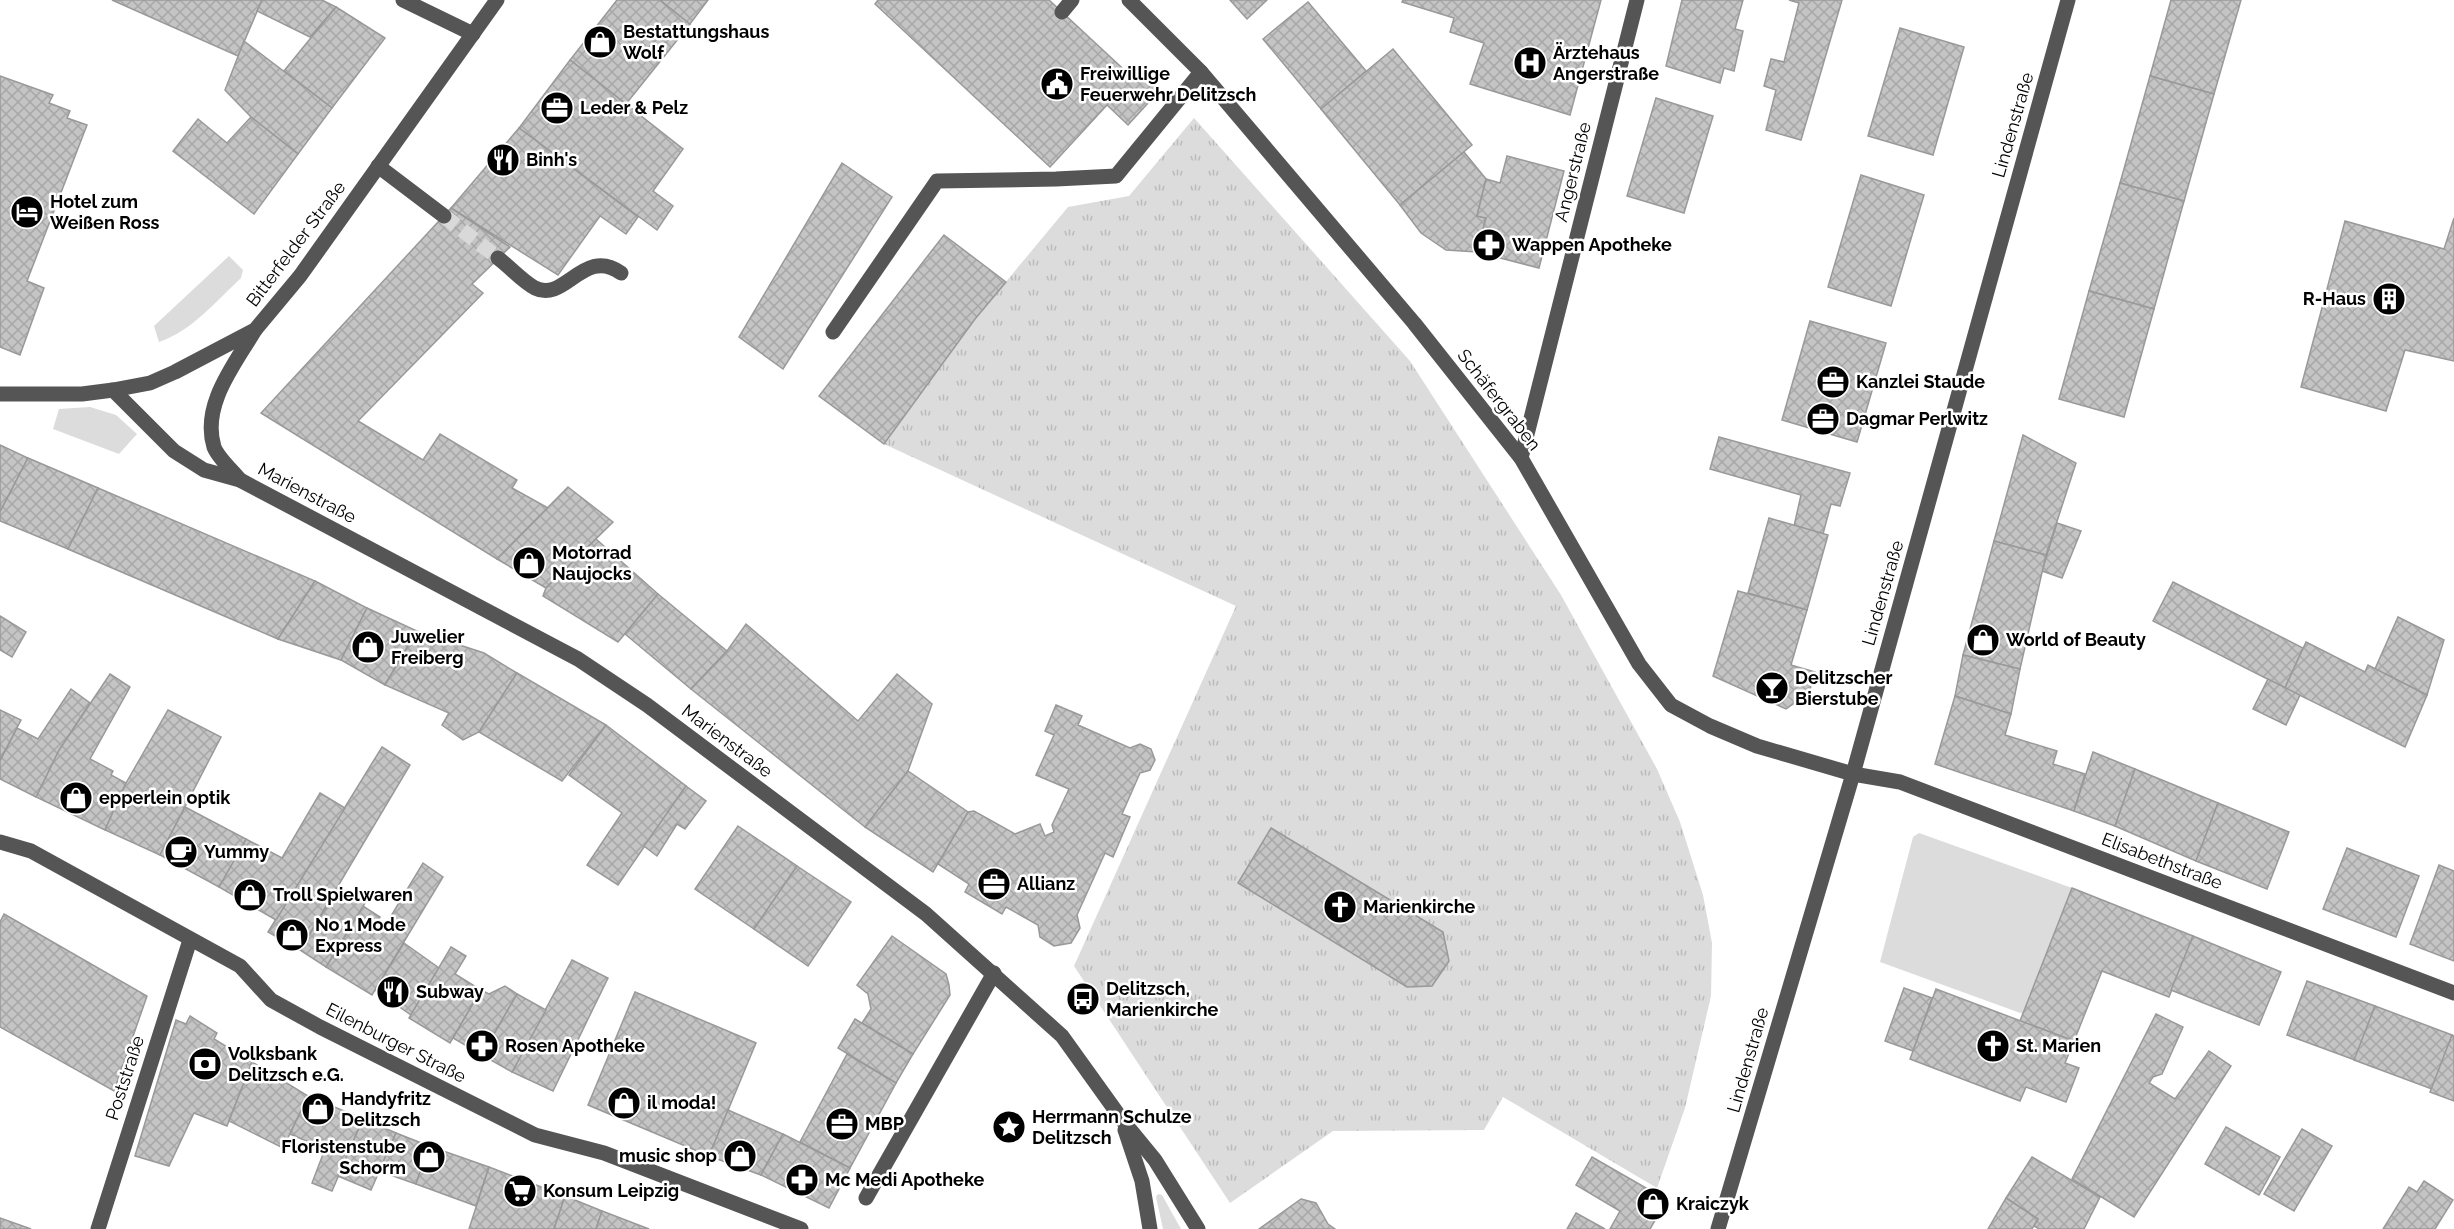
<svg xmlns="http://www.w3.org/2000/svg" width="2454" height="1229" viewBox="0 0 2454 1229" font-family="Raleway,sans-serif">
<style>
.grass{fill:#dcdcdc}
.park{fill:url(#park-tufts)}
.building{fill:url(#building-cross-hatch);stroke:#999;stroke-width:1.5}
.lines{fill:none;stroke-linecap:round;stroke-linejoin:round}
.minor-tunnel{stroke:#d9d9d9;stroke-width:15;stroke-dasharray:15 8;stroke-linecap:butt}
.minor{stroke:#555;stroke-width:15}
.labels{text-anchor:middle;stroke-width:5;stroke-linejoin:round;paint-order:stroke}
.poi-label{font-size:18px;font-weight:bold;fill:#000;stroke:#fff;text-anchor:start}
.street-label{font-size:18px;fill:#000;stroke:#fff}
</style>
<defs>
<pattern id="park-tufts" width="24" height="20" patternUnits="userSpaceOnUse" patternTransform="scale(1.5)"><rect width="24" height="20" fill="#dcdcdc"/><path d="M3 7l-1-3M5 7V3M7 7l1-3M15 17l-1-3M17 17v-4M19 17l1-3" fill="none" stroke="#bbb"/></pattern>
<pattern id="building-cross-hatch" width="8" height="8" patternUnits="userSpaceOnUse" patternTransform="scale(1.5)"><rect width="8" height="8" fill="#c4c4c4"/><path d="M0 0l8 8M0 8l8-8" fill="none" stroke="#a7a7a7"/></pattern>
</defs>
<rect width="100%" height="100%" fill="#fff"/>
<g class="grass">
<path d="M229,256L243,270L241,278C216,301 192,331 159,342L154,326Z"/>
<path d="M90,407L116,415L137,434L119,454L53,429L59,409Z"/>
<path d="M1919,833L2072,888L2023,1014L1880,962L1913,837Z"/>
<path d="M1158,1194L1162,1195L1181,1229H1163L1156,1197Z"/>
</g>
<path class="park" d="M1194,118L1410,361L1561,595L1657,769L1680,822L1703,895L1712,943L1711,996L1685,1108L1657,1188L1503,1097L1484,1130L1333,1131L1230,1203L1074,966L1236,606L884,444L975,319L1068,207L1129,196Z"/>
<g class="building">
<path d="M112,0H262L238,56Z"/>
<path d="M262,0H322L336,7L310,37L257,11Z"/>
<path d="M617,0H660L690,24L626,104L570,60Z"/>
<path d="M660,0H708L690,24Z"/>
<path d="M878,0H1049L1133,78L1140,71L1160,90L1128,125L1107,105L1050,167L875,4Z"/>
<path d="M1230,0H1267L1247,19Z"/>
<path d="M1403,0H1601L1570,115L1470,84L1484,43L1450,32L1454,18L1402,2Z"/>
<path d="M1682,0H1743L1735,29L1743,31L1734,71L1724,68L1720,83L1666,66Z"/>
<path d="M1789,0H1842L1801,140L1766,130L1776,90L1764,86L1771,59L1784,62L1799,3Z"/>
<path d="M2171,0H2241L2214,94L2150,76Z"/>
<path d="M1308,2L1366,71L1321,109L1263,39Z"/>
<path d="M336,7L385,38L332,108L284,71Z"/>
<path d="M1900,28L1964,47L1933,155L1868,136Z"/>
<path d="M244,41L332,108L298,154L251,117L225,90Z"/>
<path d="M1393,49L1472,145L1400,205L1321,109Z"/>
<path d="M570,60L683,149L653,191L673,206L657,230L519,128Z"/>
<path d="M0,76L53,95L49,103L70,111L67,118L87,125L27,281L44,288L20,355L0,347Z"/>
<path d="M2150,76L2214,94L2184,201L2120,183Z"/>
<path d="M1656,98L1713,116L1684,213L1627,196Z"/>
<path d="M251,117L298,154L254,214L173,151L198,119L227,143Z"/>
<path d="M519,128L638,217L626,234L600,216L558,275L451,208Z"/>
<path d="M1464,152L1486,179L1477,216L1486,218L1477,252L1446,250L1421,233L1400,205Z"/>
<path d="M1507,156L1564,171L1539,268L1477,252L1486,218L1477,216L1486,179L1500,183Z"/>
<path d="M842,163L892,197L783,369L739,337Z"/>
<path d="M1861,175L1924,195L1891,306L1828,287Z"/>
<path d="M2120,183L2184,201L2154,309L2089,291Z"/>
<path d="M451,208L510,247L472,284L483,293L358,421L423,460L440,434L517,480L512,488L548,508L497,559L261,413Z"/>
<path d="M2454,218V361L2405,350L2386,411L2301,387L2345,221L2444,249Z"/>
<path d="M944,235L1006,282L975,319L884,444L819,396Z"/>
<path d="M2089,291L2154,309L2124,417L2059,399Z"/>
<path d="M1810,321L1886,343L1857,442L1782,420Z"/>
<path d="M2023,435L2076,463L2046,555L1994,541Z"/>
<path d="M1719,437L1850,473L1840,506L1831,504L1823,534L1794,526L1801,495L1710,469Z"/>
<path d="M0,445L28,458L0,512Z"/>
<path d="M28,458L98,488L68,549L0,521V512Z"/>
<path d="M568,487L613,522L546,588L497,559Z"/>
<path d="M98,488L315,581L278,639L68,549Z"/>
<path d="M1769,518L1828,535L1807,610L1748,593Z"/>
<path d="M2057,523L2081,531L2062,578L2042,571Z"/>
<path d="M596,539L658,594L618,642L543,596L546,588Z"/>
<path d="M1994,541L2046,555L2020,669L1963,655Z"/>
<path d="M315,581L367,608L341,660L278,639Z"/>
<path d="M2173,582L2303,648L2285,688L2153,621Z"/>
<path d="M1738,591L1807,610L1791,665L1815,672L1809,693L1786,709L1713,676Z"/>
<path d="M658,594L727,651L691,689L625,634Z"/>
<path d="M367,608L417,631L385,685L341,660Z"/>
<path d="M0,616L26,632L12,657L0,650Z"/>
<path d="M2398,617L2444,640L2427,695L2375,669Z"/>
<path d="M746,624L858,721L897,674L932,704L908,771L865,827L691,689L727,651Z"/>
<path d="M417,631L484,653L517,673L479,732L463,740L442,725L449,713L385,685Z"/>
<path d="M2306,642L2365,672L2368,665L2427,695L2405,747L2285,688Z"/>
<path d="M1963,655L2020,669L2011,714L1955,696Z"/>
<path d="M517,673L606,725L562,781L479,732Z"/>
<path d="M110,674L130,687L90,759L113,771L111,775L126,783L105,830L36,797L59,750Z"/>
<path d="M2268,679L2300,695L2286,725L2253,709Z"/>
<path d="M71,689L90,703L59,750L36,797L0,779V761L17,728L38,739Z"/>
<path d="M1955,696L2011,714L2005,735L2057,751L2053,764L2085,774L2074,811L1935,764Z"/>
<path d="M1056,705L1082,716L1078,725L1130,748L1140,744L1151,749L1155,760L1150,770L1140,773L1122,814L1130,817L1113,857L1105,853L1077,915L1080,928L1071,943L1054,946L1040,937L1038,925L1006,907L1002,914L965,892L969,884L938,864L968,812L974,811L1015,834L1040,824L1045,836L1054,832L1052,825L1069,789L1036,775L1054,735L1045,731Z"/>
<path d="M0,710L21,720L0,760Z"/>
<path d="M168,710L221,737L160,855L105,830L126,783Z"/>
<path d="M606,725L686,786L618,885L587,865L622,813L569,775Z"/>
<path d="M382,747L410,765L300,950L268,932Z"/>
<path d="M2093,752L2135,769L2115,826L2074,811Z"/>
<path d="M2135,769L2218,803L2196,861L2115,826Z"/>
<path d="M908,771L968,812L933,872L865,827Z"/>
<path d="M686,786L706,801L685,829L677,824L657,856L644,846Z"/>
<path d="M320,793L345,808L276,920L219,887L246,839L282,858Z"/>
<path d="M2218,803L2289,832L2267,889L2196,861Z"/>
<path d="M185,807L246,839L219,887L160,855Z"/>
<path d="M738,826L797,866L754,929L695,889Z"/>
<path d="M1271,828L1443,932L1449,961L1432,986L1407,987L1238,883Z"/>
<path d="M2347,848L2419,876L2396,937L2323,909Z"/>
<path d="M423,863L443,877L372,995L326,967L363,906L380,917L375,926L382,931Z"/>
<path d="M2439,865L2454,871V961L2410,944Z"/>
<path d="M797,866L851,902L808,966L754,929Z"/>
<path d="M339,887L365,903L326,967L300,950Z"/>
<path d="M2072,888L2193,936L2169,997L2102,971L2074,1041L2020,1021Z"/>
<path d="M4,914L147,996L114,1091L0,1027V922Z"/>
<path d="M892,936L946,974L949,985L950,995L913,1054L862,1023L871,1009L868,994L857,985Z"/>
<path d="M2193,936L2281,972L2259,1025L2171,990Z"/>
<path d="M404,943L439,968L411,1015L375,990Z"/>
<path d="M451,947L466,956L455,974L481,990L450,1043L409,1018Z"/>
<path d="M572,960L608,978L553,1091L512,1072Z"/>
<path d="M2307,981L2375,1006L2355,1060L2287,1035Z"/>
<path d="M505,986L517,994L482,1055L453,1038L481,990L489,994Z"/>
<path d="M1904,988L1932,998L1913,1051L1885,1041Z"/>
<path d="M1936,989L2074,1041L2065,1063L2079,1068L2066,1102L2026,1087L2020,1101L1910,1059Z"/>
<path d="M635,992L756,1043L709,1156L588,1105Z"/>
<path d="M517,994L546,1010L512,1072L482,1055Z"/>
<path d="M2375,1006L2452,1035L2432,1089L2354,1060Z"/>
<path d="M2156,1014L2183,1027L2162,1074L2153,1077L2149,1083L2175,1099L2209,1051L2231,1066L2134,1217L2072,1179Z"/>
<path d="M190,1016L217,1033L214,1039L252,1062L227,1126L194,1113L169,1166L135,1156L176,1020L186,1024Z"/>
<path d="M855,1019L913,1054L896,1083L838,1048Z"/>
<path d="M2452,1035L2454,1036V1101L2430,1092Z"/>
<path d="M847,1054L896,1083L850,1168L800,1142Z"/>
<path d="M252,1062L308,1096L283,1148L229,1121Z"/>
<path d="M308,1096L363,1119L332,1191L312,1183L325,1149L290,1134Z"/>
<path d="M728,1110L783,1134L761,1175L709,1156Z"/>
<path d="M363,1119L396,1133L371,1190L338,1176Z"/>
<path d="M2226,1127L2280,1157L2259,1195L2205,1164Z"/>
<path d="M2302,1129L2332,1146L2294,1211L2264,1194Z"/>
<path d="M396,1133L429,1146L416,1184L379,1171Z"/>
<path d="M783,1134L850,1168L829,1208L761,1175Z"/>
<path d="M429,1146L489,1167L476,1206L416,1184Z"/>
<path d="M1592,1157L1667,1200L1650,1229H1610L1620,1211L1576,1185Z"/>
<path d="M2032,1157L2100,1197L2084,1229H2039L2034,1226L2038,1219L2006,1198Z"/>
<path d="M489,1167L565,1196L554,1229H469Z"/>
<path d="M2424,1181L2453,1200L2435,1229H2383L2409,1187L2417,1192Z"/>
<path d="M565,1196L602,1211L596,1229H554Z"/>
<path d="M2006,1198L2038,1219L2032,1229H1988Z"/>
<path d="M1301,1199L1316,1203L1328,1224L1335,1229H1259Z"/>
<path d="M602,1211L649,1229H596Z"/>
<path d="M1576,1213L1605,1229H1567Z"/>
<path d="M0,1218L31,1229H0Z"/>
</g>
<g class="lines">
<path class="minor-tunnel" d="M444,216L498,258"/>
<g class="minor">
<path d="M403,0L473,34"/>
<path d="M1129,0L1201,72L1414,323L1521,458L1639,664L1671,705L1710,726L1757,746L1853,774L1900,782L2454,993"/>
<path d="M1062,12L1072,0"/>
<path d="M378,166L444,216"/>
<path d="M498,258C510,267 522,281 535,288C565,303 584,246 621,273"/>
<path d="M833,332L937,181L1056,179L1116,176L1201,72"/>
<path d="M113,390L174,451L204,470L240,480L578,659L647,705L926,914L1062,1036L1123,1121L1155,1160L1198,1229"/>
<path d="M0,394H82L113,390L150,383L175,372L255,330L300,276L497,0"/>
<path d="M1521,458L1637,0"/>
<path d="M240,480C233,471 218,458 214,447C201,405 235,364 255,330"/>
<path d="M0,842L31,851L240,966L271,1000L320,1027L535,1135L604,1153L801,1229"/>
<path d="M1125,1130L1142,1181L1150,1229"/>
<path d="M866,1198L994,973"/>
<path d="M98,1229L190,940"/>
<path d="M1718,1229L1853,774L2068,0"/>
</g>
</g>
<defs>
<symbol id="shop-disc" viewBox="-11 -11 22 22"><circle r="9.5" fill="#000" stroke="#fff"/><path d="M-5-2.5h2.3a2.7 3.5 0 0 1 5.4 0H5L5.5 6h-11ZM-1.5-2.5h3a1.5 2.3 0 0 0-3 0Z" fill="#fff"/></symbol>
<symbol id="hospital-disc" viewBox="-11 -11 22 22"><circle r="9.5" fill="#000" stroke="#fff"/><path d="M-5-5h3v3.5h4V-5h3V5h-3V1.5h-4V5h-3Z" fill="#fff"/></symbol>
<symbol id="civic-disc" viewBox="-11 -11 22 22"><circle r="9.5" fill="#000" stroke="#fff"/><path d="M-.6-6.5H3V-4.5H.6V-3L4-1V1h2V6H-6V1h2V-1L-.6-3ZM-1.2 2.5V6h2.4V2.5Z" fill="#fff"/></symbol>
<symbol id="office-disc" viewBox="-11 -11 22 22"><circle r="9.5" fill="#000" stroke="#fff"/><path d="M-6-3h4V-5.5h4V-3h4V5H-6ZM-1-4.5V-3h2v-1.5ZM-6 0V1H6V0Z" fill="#fff"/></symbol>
<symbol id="restaurant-disc" viewBox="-11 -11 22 22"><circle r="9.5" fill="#000" stroke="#fff"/><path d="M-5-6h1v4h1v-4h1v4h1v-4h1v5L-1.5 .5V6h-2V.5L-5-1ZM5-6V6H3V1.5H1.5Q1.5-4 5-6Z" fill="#fff"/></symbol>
<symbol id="hotel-disc" viewBox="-11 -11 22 22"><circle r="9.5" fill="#000" stroke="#fff"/><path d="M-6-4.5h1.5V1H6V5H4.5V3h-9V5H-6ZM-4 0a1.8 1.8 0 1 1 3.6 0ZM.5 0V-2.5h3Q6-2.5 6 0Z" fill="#fff"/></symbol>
<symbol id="pharmacy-disc" viewBox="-11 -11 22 22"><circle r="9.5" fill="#000" stroke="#fff"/><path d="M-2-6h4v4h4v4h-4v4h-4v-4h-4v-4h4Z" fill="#fff"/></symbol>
<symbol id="building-disc" viewBox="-11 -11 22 22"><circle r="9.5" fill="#000" stroke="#fff"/><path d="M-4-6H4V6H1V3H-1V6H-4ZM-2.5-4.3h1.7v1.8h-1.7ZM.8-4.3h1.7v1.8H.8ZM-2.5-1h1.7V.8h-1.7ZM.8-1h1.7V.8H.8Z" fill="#fff"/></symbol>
<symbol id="bar-disc" viewBox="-11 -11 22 22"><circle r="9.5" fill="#000" stroke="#fff"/><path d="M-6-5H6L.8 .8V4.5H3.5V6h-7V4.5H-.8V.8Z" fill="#fff"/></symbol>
<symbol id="cafe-disc" viewBox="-11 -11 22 22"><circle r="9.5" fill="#000" stroke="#fff"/><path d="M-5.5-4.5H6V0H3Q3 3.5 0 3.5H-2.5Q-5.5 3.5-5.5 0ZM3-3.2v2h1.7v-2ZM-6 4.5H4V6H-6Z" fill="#fff"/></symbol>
<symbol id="church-disc" viewBox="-11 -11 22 22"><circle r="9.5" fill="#000" stroke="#fff"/><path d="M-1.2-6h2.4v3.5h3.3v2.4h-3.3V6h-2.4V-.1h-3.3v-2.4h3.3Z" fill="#fff"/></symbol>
<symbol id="bus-disc" viewBox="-11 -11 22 22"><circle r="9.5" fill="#000" stroke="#fff"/><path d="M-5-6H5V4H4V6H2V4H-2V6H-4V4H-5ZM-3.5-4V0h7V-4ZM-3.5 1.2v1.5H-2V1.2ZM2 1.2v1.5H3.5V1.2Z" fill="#fff"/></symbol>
<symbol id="bank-disc" viewBox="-11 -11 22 22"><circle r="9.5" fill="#000" stroke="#fff"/><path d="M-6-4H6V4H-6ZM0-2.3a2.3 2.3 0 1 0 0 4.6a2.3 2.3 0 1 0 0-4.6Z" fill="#fff"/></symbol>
<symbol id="sight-disc" viewBox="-11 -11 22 22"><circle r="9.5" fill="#000" stroke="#fff"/><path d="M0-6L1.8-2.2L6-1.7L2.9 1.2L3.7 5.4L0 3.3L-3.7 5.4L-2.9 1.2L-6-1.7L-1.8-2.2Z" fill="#fff"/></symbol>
<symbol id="supermarket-disc" viewBox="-11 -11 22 22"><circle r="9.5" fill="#000" stroke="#fff"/><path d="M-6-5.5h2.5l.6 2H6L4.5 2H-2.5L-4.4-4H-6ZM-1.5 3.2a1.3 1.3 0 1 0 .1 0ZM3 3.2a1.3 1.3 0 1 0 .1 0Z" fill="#fff"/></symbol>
</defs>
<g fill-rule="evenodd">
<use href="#shop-disc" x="581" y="23" width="38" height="38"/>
<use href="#hospital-disc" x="1511" y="44" width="38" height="38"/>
<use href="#civic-disc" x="1038" y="65" width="38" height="38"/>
<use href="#office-disc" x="538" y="89" width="38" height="38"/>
<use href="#restaurant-disc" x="484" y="141" width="38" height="38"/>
<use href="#hotel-disc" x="8" y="193" width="38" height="38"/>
<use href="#pharmacy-disc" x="1470" y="226" width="38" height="38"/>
<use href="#building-disc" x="2370" y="280" width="38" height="38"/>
<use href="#office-disc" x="1814" y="363" width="38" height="38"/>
<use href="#office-disc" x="1804" y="400" width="38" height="38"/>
<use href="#shop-disc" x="510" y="544" width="38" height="38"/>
<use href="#shop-disc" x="1964" y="621" width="38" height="38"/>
<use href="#shop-disc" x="349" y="628" width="38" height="38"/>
<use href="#bar-disc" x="1753" y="669" width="38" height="38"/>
<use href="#shop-disc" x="57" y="779" width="38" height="38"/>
<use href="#cafe-disc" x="162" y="833" width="38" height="38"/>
<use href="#office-disc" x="975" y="865" width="38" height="38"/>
<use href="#shop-disc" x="231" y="876" width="38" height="38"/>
<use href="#church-disc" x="1321" y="888" width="38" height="38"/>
<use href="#shop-disc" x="273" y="916" width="38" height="38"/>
<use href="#restaurant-disc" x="374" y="973" width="38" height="38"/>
<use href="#bus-disc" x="1064" y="980" width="38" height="38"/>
<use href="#pharmacy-disc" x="463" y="1027" width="38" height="38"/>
<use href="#church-disc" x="1974" y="1027" width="38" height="38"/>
<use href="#bank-disc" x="186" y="1045" width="38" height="38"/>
<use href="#shop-disc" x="605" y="1084" width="38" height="38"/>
<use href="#shop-disc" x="299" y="1090" width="38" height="38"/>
<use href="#office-disc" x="823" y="1105" width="38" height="38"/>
<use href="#sight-disc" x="990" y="1108" width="38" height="38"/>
<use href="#shop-disc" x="721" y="1137" width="38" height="38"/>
<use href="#shop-disc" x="410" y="1138" width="38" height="38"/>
<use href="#pharmacy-disc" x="783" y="1161" width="38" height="38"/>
<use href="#supermarket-disc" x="501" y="1172" width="38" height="38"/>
<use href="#shop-disc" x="1634" y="1185" width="38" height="38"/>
</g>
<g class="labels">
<g class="poi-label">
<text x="623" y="38">Bestattungshaus<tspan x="623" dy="21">Wolf</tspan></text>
<text x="1553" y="59">Ärztehaus<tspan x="1553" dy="21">Angerstraße</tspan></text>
<text x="1080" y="80">Freiwillige<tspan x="1080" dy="21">Feuerwehr Delitzsch</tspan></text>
<text x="580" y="114">Leder &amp; Pelz</text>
<text x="526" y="166">Binh's</text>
<text x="50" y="208">Hotel zum<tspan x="50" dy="21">Weißen Ross</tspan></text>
<text x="1512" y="251">Wappen Apotheke</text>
<text x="2366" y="305" text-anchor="end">R-Haus</text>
<text x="1856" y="388">Kanzlei Staude</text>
<text x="1846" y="425">Dagmar Perlwitz</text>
<text x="552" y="559">Motorrad<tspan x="552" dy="21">Naujocks</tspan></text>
<text x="391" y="643">Juwelier<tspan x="391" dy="21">Freiberg</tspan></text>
<text x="2006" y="646">World of Beauty</text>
<text x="1795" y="684">Delitzscher<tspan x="1795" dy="21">Bierstube</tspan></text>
<text x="99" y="804">epperlein optik</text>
<text x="204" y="858">Yummy</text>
<text x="1017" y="890">Allianz</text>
<text x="273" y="901">Troll Spielwaren</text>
<text x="1363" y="913">Marienkirche</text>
<text x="315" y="931">No 1 Mode<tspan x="315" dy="21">Express</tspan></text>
<text x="1106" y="995">Delitzsch,<tspan x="1106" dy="21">Marienkirche</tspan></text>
<text x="416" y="998">Subway</text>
<text x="505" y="1052">Rosen Apotheke</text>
<text x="2016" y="1052">St. Marien</text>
<text x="228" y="1060">Volksbank<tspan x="228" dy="21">Delitzsch e.G.</tspan></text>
<text x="341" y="1105">Handyfritz<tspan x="341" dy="21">Delitzsch</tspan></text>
<text x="647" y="1109">il moda!</text>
<text x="1032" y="1123">Herrmann Schulze<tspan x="1032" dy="21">Delitzsch</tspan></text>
<text x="865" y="1130">MBP</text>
<text x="406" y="1153" text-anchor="end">Floristenstube<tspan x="406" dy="21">Schorm</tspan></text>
<text x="717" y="1162" text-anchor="end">music shop</text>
<text x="825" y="1186">Mc Medi Apotheke</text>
<text x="543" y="1197">Konsum Leipzig</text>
<text x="1676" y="1210">Kraiczyk</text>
</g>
<g class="street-label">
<text transform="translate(2013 125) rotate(-74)" y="6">Lindenstraße</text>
<text transform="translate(1573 172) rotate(-76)" y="6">Angerstraße</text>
<text transform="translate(296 244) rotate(-53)" y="6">Bitterfelder Straße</text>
<text transform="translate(1499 400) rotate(52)" y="6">Schäfergraben</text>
<text transform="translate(307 493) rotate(28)" y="6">Marienstraße</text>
<text transform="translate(1883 593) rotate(-74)" y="6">Lindenstraße</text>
<text transform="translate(727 741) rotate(37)" y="6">Marienstraße</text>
<text transform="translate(2162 861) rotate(21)" y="6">Elisabethstraße</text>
<text transform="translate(396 1043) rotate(27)" y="6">Eilenburger Straße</text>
<text transform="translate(1748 1060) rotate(-74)" y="6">Lindenstraße</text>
<text transform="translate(125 1078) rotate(-72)" y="6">Poststraße</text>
</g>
</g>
</svg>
